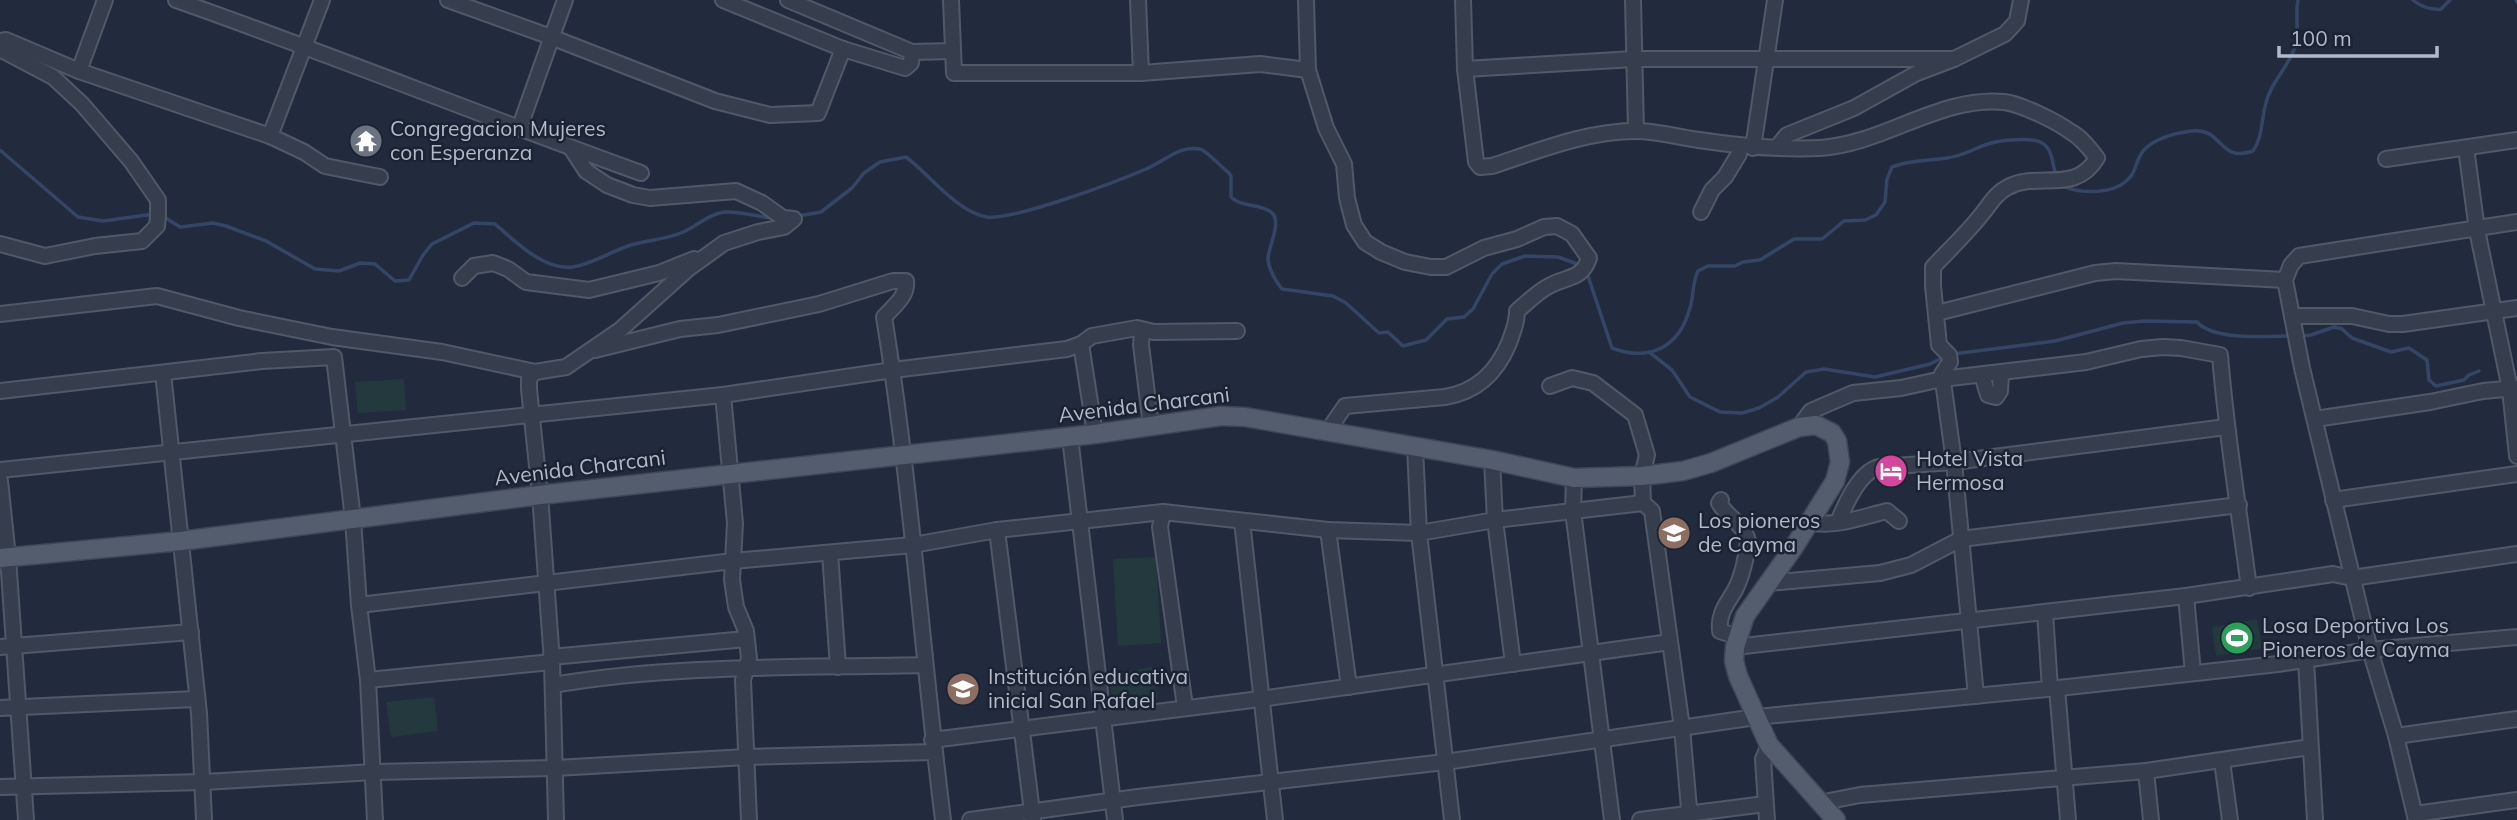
<svg xmlns="http://www.w3.org/2000/svg" width="2517" height="820" viewBox="0 0 2517 820" font-family="Mulish,sans-serif">
<style>
.park{fill:#24393e}
.lines{fill:none;stroke-linecap:round;stroke-linejoin:round}
.stream{stroke:#354565;stroke-width:3.5}
.minor-casing{stroke:#515968;stroke-width:18}
.major-casing{stroke:#3f4756;stroke-width:21}
.minor{stroke:#363e4d;stroke-width:14}
.major{stroke:#545d6e;stroke-width:18}
.labels{text-anchor:middle;stroke-width:5;stroke-linejoin:round;paint-order:stroke}
.poi-label{font-size:21px;fill:#b2b9c9;stroke:#1b2332;text-anchor:start}
.street-label{font-size:21px;fill:#b2b9c9;stroke:#1b2332}
</style>
<rect width="100%" height="100%" fill="#222b3d"/>
<g class="park">
<path d="M404,379L406,410L358,413L355,382Z"/>
<path d="M1156,557L1161,643L1118,646L1113,559Z"/>
<path d="M2257,619L2262,648L2216,656L2212,627Z"/>
<path d="M1152,667L1158,698L1114,707L1108,675Z"/>
<path d="M434,697L438,731L391,737L386,702Z"/>
</g>
<g class="lines">
<g class="stream">
<path d="M2413,0C2421,7 2431,10 2441,9L2450,0"/>
<path d="M2516,0L2517,2"/>
<path d="M0,150L78,217L103,221L154,214"/>
<path d="M2060,185C2079,194 2116,196 2131,176C2137,168 2137,155 2146,148C2157,138 2176,133 2191,131C2224,127 2217,163 2253,151C2263,137 2261,120 2266,103C2271,81 2290,66 2296,44C2299,30 2295,14 2298,0"/>
<path d="M161,215L180,227L213,223L226,226L266,241L315,269L339,271L360,263L375,264L395,281L409,280L423,255L432,244L474,223L495,224C515,241 544,271 573,267C592,264 610,252 628,246C645,240 664,240 681,233C696,227 708,214 725,212C741,211 757,217 773,218"/>
<path d="M798,216L821,212L852,188L864,173L880,162L906,157C929,174 958,213 987,217C1015,220 1116,182 1146,169C1164,162 1179,145 1200,149C1206,150 1222,168 1229,173L1231,176V197C1242,208 1259,203 1271,212C1283,221 1268,247 1268,259C1269,271 1275,280 1282,289L1333,296L1346,303L1379,333L1388,332L1403,346L1426,340L1447,319L1464,317L1473,309L1492,274L1502,264L1525,256L1558,257L1580,265"/>
<path d="M1586,270L1612,348C1649,362 1679,348 1690,308C1694,295 1692,283 1698,271L1708,266H1735L1743,262L1760,260L1794,239H1822L1844,221L1865,220L1876,215L1885,202L1887,179L1892,167C1910,160 1928,161 1947,158C1963,156 1973,149 1988,144C1999,140 2033,137 2042,143C2054,150 2052,167 2057,178"/>
<path d="M2300,336L2311,335L2334,327L2342,329L2352,338L2391,352L2409,348L2427,360L2429,380L2436,386L2464,380L2469,375L2479,371"/>
<path d="M1649,352L1672,370L1690,397L1720,412L1742,413L1759,408L1778,397L1806,372L1824,369L1875,377L1930,364L1946,356"/>
<path d="M1953,354L2055,341L2123,323L2144,321L2197,322C2214,341 2267,336 2292,336"/>
</g>
<defs>
<g id="minor">
<path d="M176,0C332,55 485,117 641,173"/>
<path d="M448,0L551,37L715,101L770,115L818,113L843,49"/>
<path d="M723,0L843,49L905,68L911,63L912,52"/>
<path d="M788,0L912,52L953,51"/>
<path d="M951,0L954,73H1141L1260,64L1308,70"/>
<path d="M1138,0L1141,73"/>
<path d="M1306,0L1308,70L1326,128L1344,164L1347,198L1354,225L1365,242L1381,252L1405,262L1431,267H1446L1484,248L1517,239L1544,227L1557,226L1572,234L1589,258C1582,280 1567,276 1549,286C1537,292 1527,303 1517,311C1517,324 1513,331 1509,343C1497,372 1476,392 1445,397L1345,406L1327,432"/>
<path d="M1463,0L1465,69L1476,162L1480,167L1492,166C1538,151 1586,131 1636,131C1656,131 1678,137 1699,140C1739,146 1779,150 1820,148C1884,144 1939,96 2004,102C2021,104 2056,121 2071,132C2082,138 2090,149 2097,158C2075,195 2038,171 2008,187C1996,193 1990,204 1982,214C1967,233 1950,249 1933,267V286L1939,345L1949,355L1950,362L1942,374L1954,462L1976,696"/>
<path d="M1633,0L1636,131"/>
<path d="M0,41L6,40L79,71L270,136L304,152L325,166L380,177"/>
<path d="M0,49L53,77L82,104L131,161L158,200V216L157,226L142,241L95,246L45,256L0,244"/>
<path d="M1465,69L1634,59H1954"/>
<path d="M79,71L105,0"/>
<path d="M519,129L565,0"/>
<path d="M270,136L322,0"/>
<path d="M1778,146L1787,135L1854,108L1917,73L1954,59L2005,34L2017,21L2021,0"/>
<path d="M1753,148L1775,0"/>
<path d="M2466,148L2477,230L2510,389L2517,456"/>
<path d="M2386,159L2517,140"/>
<path d="M1701,212L1712,190L1725,177L1739,154L1740,146"/>
<path d="M462,278L474,266L493,263L508,269L526,282L589,290L659,273L694,259"/>
<path d="M1937,313L2095,273L2116,271L2285,280"/>
<path d="M0,314L157,296L239,318L332,337L442,352L535,372L566,367L620,330L688,269L724,243L758,232L784,227L794,219L783,218L762,203L736,191L650,198L633,195L607,185L586,171L571,148"/>
<path d="M2292,316H2352L2389,324H2403L2517,308"/>
<path d="M1142,330L1141,345L1151,426"/>
<path d="M1081,344L1095,434"/>
<path d="M595,350L680,329L718,325L819,304L893,281H906C908,296 893,307 884,317C911,483 922,653 943,820"/>
<path d="M535,372L529,378V389L540,495L552,662L556,820"/>
<path d="M163,373L199,713L204,820"/>
<path d="M1982,375L1988,395L1996,397L2000,391L2001,373"/>
<path d="M1550,386L1572,378L1593,383L1635,415L1647,455L1642,476L1643,503"/>
<path d="M0,391L262,361L334,357L353,519L359,605L368,680L375,820"/>
<path d="M723,395L735,523L732,580L736,607L746,631L749,658L743,680L749,820"/>
<path d="M2315,419L2430,402L2483,391L2517,388"/>
<path d="M1799,427L1811,411L1853,393L1901,388L1942,379L2086,362L2141,349L2163,347L2181,348L2220,355C2226,433 2239,510 2249,588"/>
<path d="M1070,437L1115,820"/>
<path d="M1415,447L1419,533L1452,820"/>
<path d="M1492,460L1495,520L1513,664"/>
<path d="M0,470L723,395L893,370L1067,349L1081,344L1092,336L1137,328L1154,332L1237,331"/>
<path d="M1574,478L1573,511L1612,820"/>
<path d="M0,481L8,557L26,820"/>
<path d="M1721,500L1719,503C1727,517 1744,524 1748,541C1747,555 1742,577 1735,590C1727,604 1718,613 1720,631L1738,637"/>
<path d="M2333,500L2517,474"/>
<path d="M1163,512L1160,527L1185,707"/>
<path d="M1242,521L1275,820"/>
<path d="M1808,522C1834,528 1862,517 1887,511L1899,521"/>
<path d="M1838,522C1845,505 1859,472 1879,467L1954,462L2226,427"/>
<path d="M997,530L1033,820"/>
<path d="M1328,530L1349,687"/>
<path d="M830,553L838,667"/>
<path d="M1768,583L1880,573L1911,565L1961,539L2239,505"/>
<path d="M2186,596L2193,673"/>
<path d="M359,605L733,561L913,545L997,530L1163,512L1328,530L1419,533L1495,520L1643,503L1652,511L1682,728L1690,820"/>
<path d="M2045,612L2050,689"/>
<path d="M0,647L191,632"/>
<path d="M1735,647L2186,596L2333,574L2352,578L2517,554"/>
<path d="M551,657L746,639"/>
<path d="M2306,660L2315,820"/>
<path d="M368,680L552,662"/>
<path d="M553,685C675,664 802,668 925,665"/>
<path d="M2057,688L2068,820"/>
<path d="M0,708L196,699"/>
<path d="M2396,736L2517,719"/>
<path d="M932,740L1260,699L1670,642"/>
<path d="M2222,761L2230,820"/>
<path d="M2146,771L2151,820"/>
<path d="M0,787L204,782L374,772L556,768L746,757L934,752"/>
<path d="M1819,803L1860,795L2146,771L2310,747"/>
<path d="M2415,814L2517,800"/>
<path d="M970,820L1138,797L1445,762L1756,717L2068,687L2278,664L2370,650L2517,637"/>
<path d="M1640,820L1765,804"/>
<path d="M1767,820L1763,759L1769,745"/>
<path d="M2416,820L2396,736L2370,650L2302,368L2285,280L2291,265L2299,256L2517,222"/>
</g>
<path id="major" d="M0,558L181,541L540,495L1095,434L1221,416L1245,417L1492,460L1574,478L1642,476L1683,471L1711,463L1799,427L1816,425L1832,433L1837,441L1840,462L1835,481L1794,547L1745,616L1735,647L1734,661L1738,676L1769,745L1836,820"/>
</defs>
<use href="#minor" class="minor-casing"/>
<use href="#major" class="major-casing"/>
<use href="#minor" class="minor"/>
<use href="#major" class="major"/>
</g>
<defs>
<symbol id="temple-disc" viewBox="-11 -11 22 22"><circle r="9.5" fill="#6b7280" stroke="#1b2332"/><path d="M0-6L5-2H3V0L6.5 2.5H4V6H1.5V3h-3V6H-4V2.5H-6.5L-3 0V-2H-5Z" fill="#fff"/></symbol>
<symbol id="hotel-disc" viewBox="-11 -11 22 22"><circle r="9.5" fill="#d1479c" stroke="#1b2332"/><path d="M-6-4.5h1.5V1H6V5H4.5V3h-9V5H-6ZM-4 0a1.8 1.8 0 1 1 3.6 0ZM.5 0V-2.5h3Q6-2.5 6 0Z" fill="#fff"/></symbol>
<symbol id="school-disc" viewBox="-11 -11 22 22"><circle r="9.5" fill="#8d6e63" stroke="#1b2332"/><path d="M0-5L7-2L0 1L-7-2ZM-4 1L0 2.5L4 1V4Q0 6-4 4Z" fill="#fff"/></symbol>
<symbol id="stadium-disc" viewBox="-11 -11 22 22"><circle r="9.5" fill="#2e9e5b" stroke="#1b2332"/><path d="M0-5a6.5 5 0 1 0 0 10a6.5 5 0 1 0 0-10ZM-3.5-1.8h7v3.6h-7Z" fill="#fff"/></symbol>
</defs>
<g fill-rule="evenodd">
<use href="#temple-disc" x="347" y="122" width="38" height="38"/>
<use href="#hotel-disc" x="1872" y="452" width="38" height="38"/>
<use href="#school-disc" x="1655" y="514" width="38" height="38"/>
<use href="#stadium-disc" x="2218" y="619" width="38" height="38"/>
<use href="#school-disc" x="944" y="670" width="38" height="38"/>
</g>
<g class="labels">
<g class="poi-label">
<text x="390" y="136">Congregacion Mujeres<tspan x="390" dy="24">con Esperanza</tspan></text>
<text x="1916" y="466">Hotel Vista<tspan x="1916" dy="24">Hermosa</tspan></text>
<text x="1698" y="528">Los pioneros<tspan x="1698" dy="24">de Cayma</tspan></text>
<text x="2262" y="633">Losa Deportiva Los<tspan x="2262" dy="24">Pioneros de Cayma</tspan></text>
<text x="988" y="684">Institución educativa<tspan x="988" dy="24">inicial San Rafael</tspan></text>
</g>
<g class="street-label">
<text transform="translate(1144 405) rotate(-7)" y="7">Avenida Charcani</text>
<text transform="translate(580 468) rotate(-7)" y="7">Avenida Charcani</text>
</g>
</g>
<path d="M2279 46v10h158v-10" fill="none" stroke="#b2b9c9" stroke-width="3.5"/>
<text x="2290" y="46" font-size="21" fill="#b2b9c9" stroke="#1b2332" stroke-width="5" paint-order="stroke">100 m</text>
</svg>
